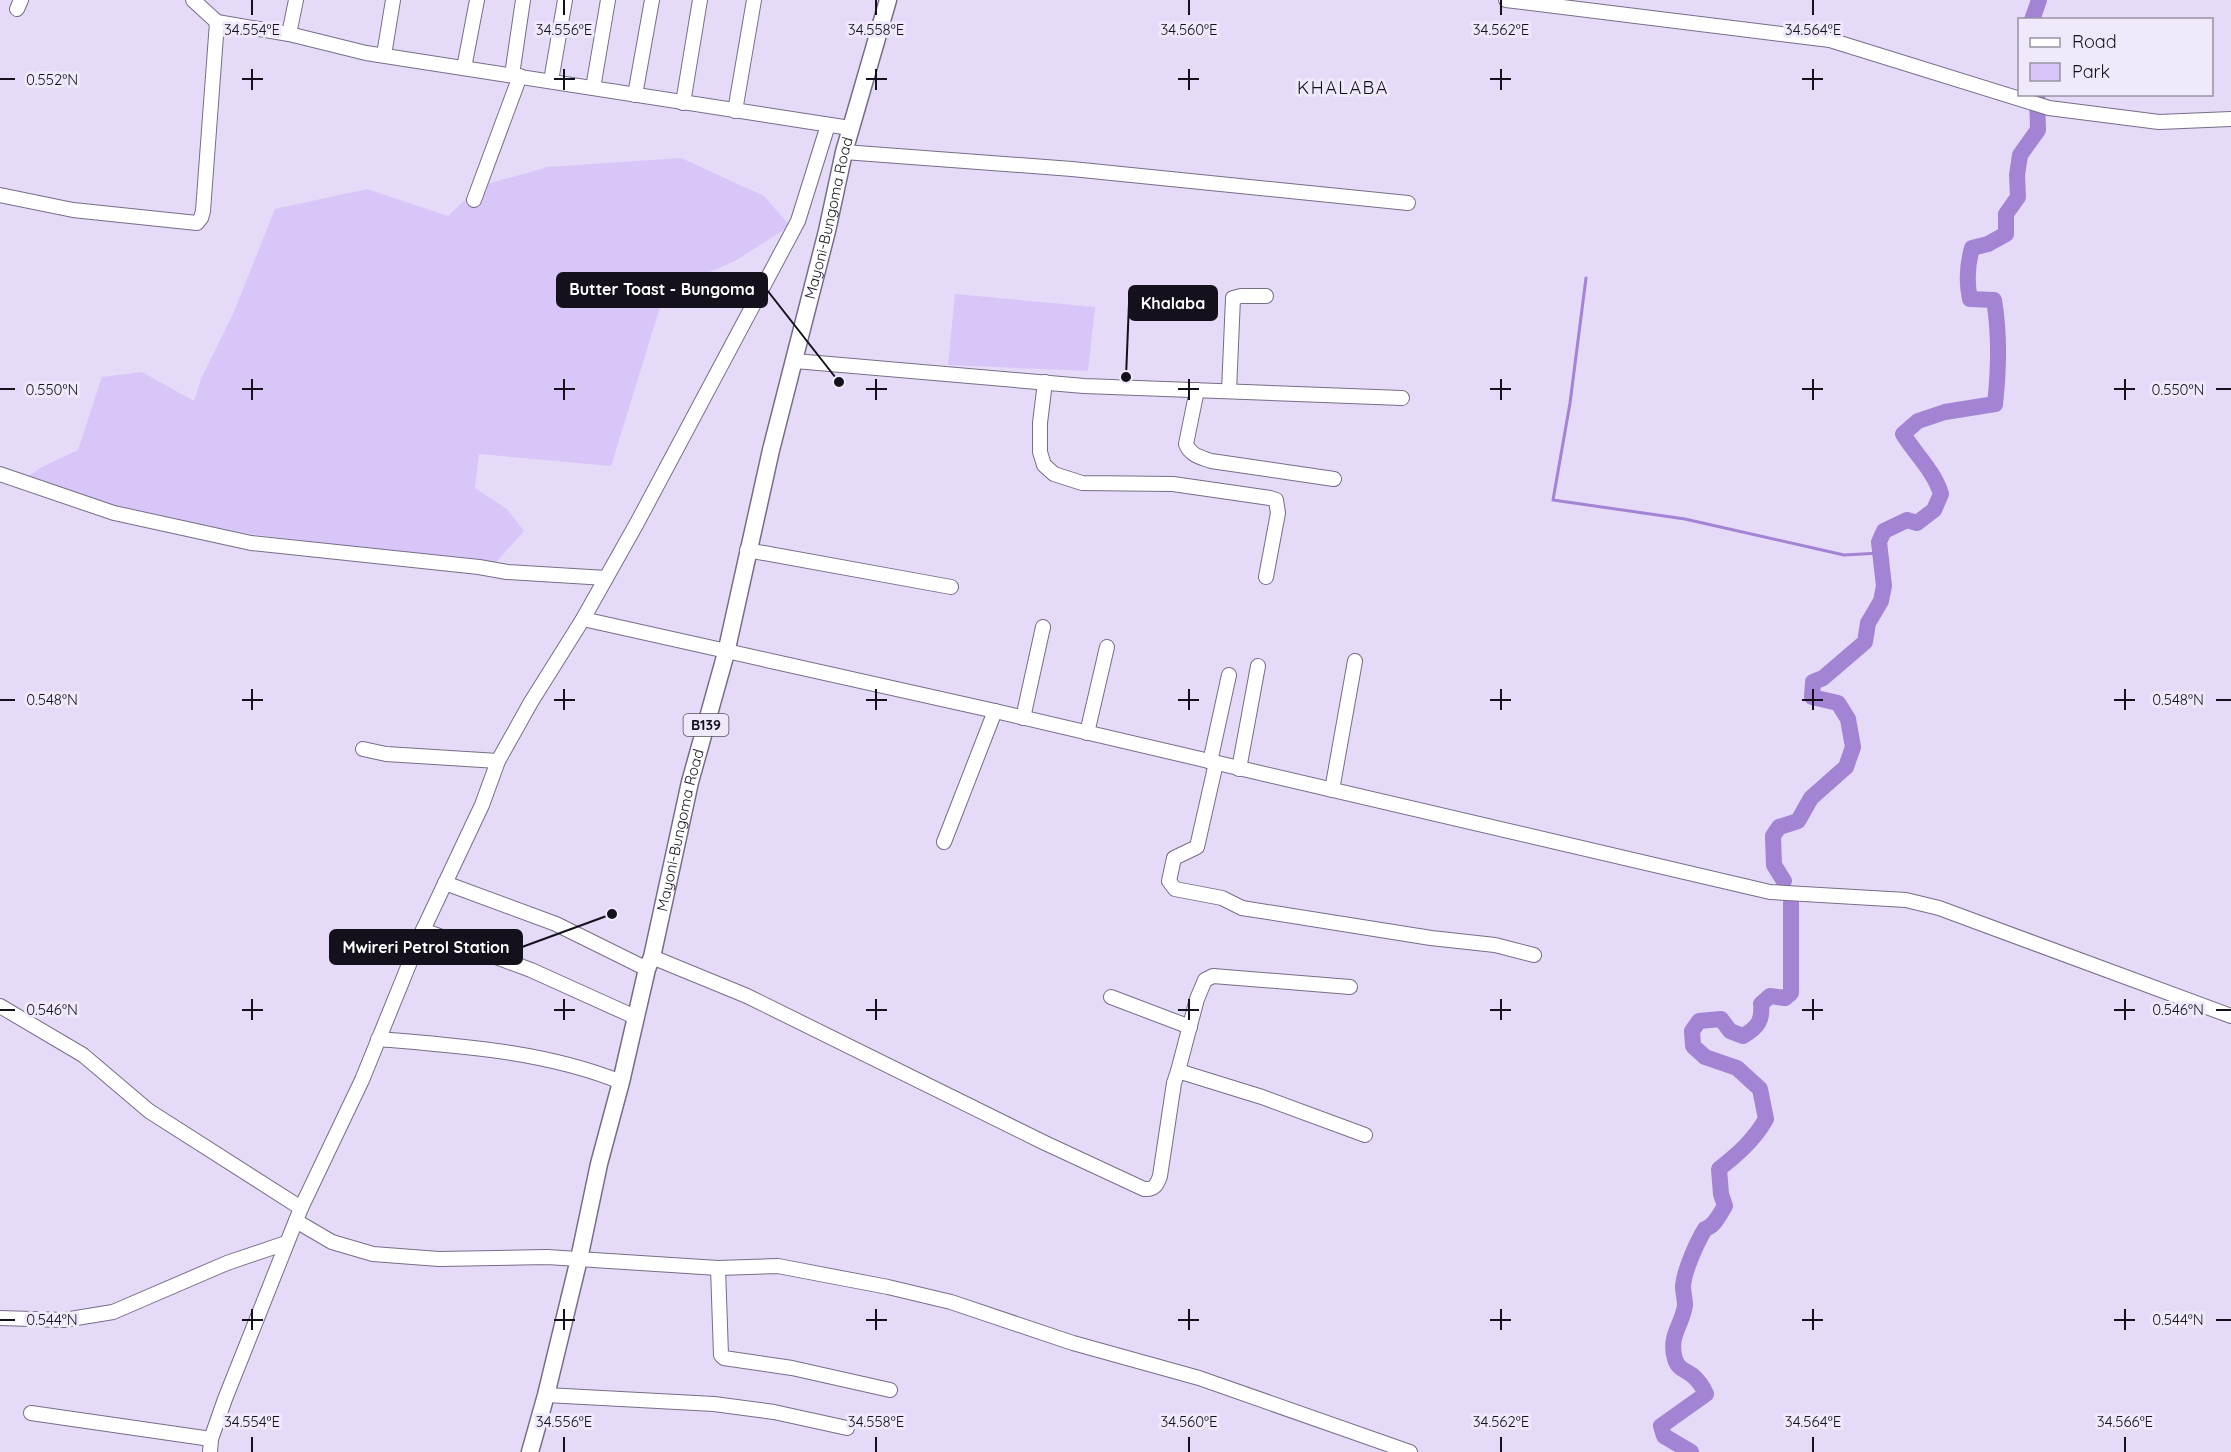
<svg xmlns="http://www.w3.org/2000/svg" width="2231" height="1452" viewBox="0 0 2231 1452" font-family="Quicksand,sans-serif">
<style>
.green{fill:#d8c6f8}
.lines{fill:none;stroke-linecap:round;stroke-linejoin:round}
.stream{stroke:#a383d3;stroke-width:3}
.river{stroke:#a383d3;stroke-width:16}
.minor-casing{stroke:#776d88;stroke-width:16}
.major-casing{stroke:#776d88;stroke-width:19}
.minor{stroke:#fff;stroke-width:14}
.major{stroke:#fff;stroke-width:16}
.ticks{fill:none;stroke:#15111c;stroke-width:2}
.labels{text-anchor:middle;stroke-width:6;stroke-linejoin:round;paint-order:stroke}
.shield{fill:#f0e9fc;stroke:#57525f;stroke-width:1.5}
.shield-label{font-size:14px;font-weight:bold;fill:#15111c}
.street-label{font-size:15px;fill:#15111c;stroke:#f0e9fc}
.quarter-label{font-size:18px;letter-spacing:1.5px;fill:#15111c;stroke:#f0e9fc}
.ticks-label{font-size:15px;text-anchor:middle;fill:#15111c;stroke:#f0e9fc;stroke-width:6;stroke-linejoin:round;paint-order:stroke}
.leader{fill:none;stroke:#15111c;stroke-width:2}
.callout-dot{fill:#15111c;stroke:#f0e9fc;stroke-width:2}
.callout{fill:#15111c;stroke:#15111c;stroke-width:2}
.callout-label{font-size:16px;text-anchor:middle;font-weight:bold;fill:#fff}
</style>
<rect width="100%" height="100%" fill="#e5daf8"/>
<g class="green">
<path d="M681,158L764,196L790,226L735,261L665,291L611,466L479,454L475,488L507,509L524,531L491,568L430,557L172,524L20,482L42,467L78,450L102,377L142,372L194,401L201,379L233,314L275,209L367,189L448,216L480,186L548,167Z"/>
<path d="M955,294L1095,307L1088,371L948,365Z"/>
</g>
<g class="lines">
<path class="stream" d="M1586,278L1570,403L1553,500L1685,519L1844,555L1881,553"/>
<g class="river">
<path d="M2032,20L2039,0"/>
<path d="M1784,881L1774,865L1773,836L1779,827L1798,821L1811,798L1846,767L1853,747L1848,719L1838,703L1812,697L1813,682L1823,678L1865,642L1868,623L1881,601L1884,586L1879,542L1884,531L1907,520L1917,523L1934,510L1941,494C1934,471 1916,455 1903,434L1918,421L1945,412L1995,404C1999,368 2000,335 1994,300L1970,299C1966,281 1967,266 1972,248L1988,244L2006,234V214L2018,197L2017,175L2020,155L2038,130L2037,94"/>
<path d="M1691,1452L1664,1436L1661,1426L1706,1394C1703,1387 1698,1380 1692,1375C1685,1370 1678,1369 1675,1359C1668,1335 1683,1324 1685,1305C1685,1299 1683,1292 1683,1286C1684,1271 1697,1242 1705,1229C1715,1226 1719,1215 1725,1206L1721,1194L1719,1169C1738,1154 1754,1140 1766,1119L1760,1089L1737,1068L1705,1057L1693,1046L1692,1031L1699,1021L1721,1019L1730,1031L1743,1036C1757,1028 1763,1021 1761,1004L1770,996L1785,998L1791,993V903"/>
</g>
<defs>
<g id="minor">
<path d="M193,0L217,22L289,34L366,53L850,128"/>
<path d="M1506,0L1830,40L2049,108L2159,122L2231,119"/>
<path d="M17,9L21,0"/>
<path d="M289,34L296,0"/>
<path d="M384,55L393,0"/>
<path d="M464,68L477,0"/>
<path d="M512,75L523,0"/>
<path d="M551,81L565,0"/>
<path d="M593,88L608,0"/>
<path d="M635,95L652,0"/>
<path d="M683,103L700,0"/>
<path d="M735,111L754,0"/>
<path d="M844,152L1072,169L1408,203"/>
<path d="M0,195L73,210L197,223L201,218L203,211L217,22"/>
<path d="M474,200L520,76"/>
<path d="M795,361L1084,386L1402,398"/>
<path d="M1045,382L1040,423V452L1044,465L1054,474L1082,483L1173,484L1270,498L1276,500L1278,513L1266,577"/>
<path d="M1197,390L1186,444C1190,455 1200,457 1211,461L1334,479"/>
<path d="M1229,391L1233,298L1241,296H1266"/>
<path d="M0,474L114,513L251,543L479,567L507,572L606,578"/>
<path d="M747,550L951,587"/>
<path d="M583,619L995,711L1770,892L1906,900L1939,908L2231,1016"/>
<path d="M1023,718L1043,627"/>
<path d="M1087,733L1107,647"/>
<path d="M363,749L386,754L498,761"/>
<path d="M1210,762L1229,675"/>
<path d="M1216,763L1197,847L1174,858L1169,881L1175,889L1222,898L1242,908L1431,938L1495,945L1534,955"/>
<path d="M1239,769L1258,666"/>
<path d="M1332,790L1355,661"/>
<path d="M944,842L995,711"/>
<path d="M445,883L556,924L647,969"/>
<path d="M423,930L531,970L635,1017"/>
<path d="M652,957L747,996L1045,1143L1144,1189C1154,1190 1157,1185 1160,1176L1174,1083L1178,1071L1262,1097L1365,1135"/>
<path d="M1111,997L1190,1027"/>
<path d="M0,1006L83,1055L149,1111L301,1208"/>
<path d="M378,1039C460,1046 544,1051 621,1082"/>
<path d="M1178,1071L1197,999L1205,980L1213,976L1350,987"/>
<path d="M296,1221L332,1242L373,1254L439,1259L547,1257L718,1268L778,1266L888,1287L951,1302L1073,1343L1199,1378L1410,1452"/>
<path d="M718,1268L721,1355L724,1358L792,1368L890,1390"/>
<path d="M0,1318L64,1320L113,1312L227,1263L286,1243"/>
<path d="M546,1395L714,1404L774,1412L847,1428"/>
<path d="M31,1413L211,1439"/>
<path d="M210,1452L211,1439L225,1399L301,1208L362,1080L423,930L482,805L498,761L531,702L583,619L637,523L798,221L828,125"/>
</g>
<g id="major">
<path id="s1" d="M530,1452L546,1395L579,1259L599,1164L621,1082L647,969L652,957L690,782L726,653L771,450L827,231L844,152L888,0"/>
</g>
</defs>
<use href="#minor" class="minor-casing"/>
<use href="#major" class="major-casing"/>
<use href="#minor" class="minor"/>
<use href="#major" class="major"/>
</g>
<path class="ticks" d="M252,0V15M564,0V15M876,0V15M1189,0V15M1501,0V15M1813,0V15M252,69V90M564,69V90M876,69V90M1189,69V90M1501,69V90M1813,69V90M0,79H15M242,79H263M554,79H575M866,79H887M1178,79H1199M1490,79H1511M1802,79H1823M252,379V400M564,379V400M876,379V400M1189,379V400M1501,379V400M1813,379V400M2125,379V400M0,389H15M242,389H263M554,389H575M866,389H887M1178,389H1199M1490,389H1511M1802,389H1823M2114,389H2135M2216,389H2231M252,689V710M564,689V710M876,689V710M1189,689V710M1501,689V710M1813,689V710M2125,689V710M0,700H15M242,700H263M554,700H575M866,700H887M1178,700H1199M1490,700H1511M1802,700H1823M2114,700H2135M2216,700H2231M252,999V1020M564,999V1020M876,999V1020M1189,999V1020M1501,999V1020M1813,999V1020M2125,999V1020M0,1010H15M242,1010H263M554,1010H575M866,1010H887M1178,1010H1199M1490,1010H1511M1802,1010H1823M2114,1010H2135M2216,1010H2231M252,1309V1330M564,1309V1330M876,1309V1330M1189,1309V1330M1501,1309V1330M1813,1309V1330M2125,1309V1330M0,1320H15M242,1320H263M554,1320H575M866,1320H887M1178,1320H1199M1490,1320H1511M1802,1320H1823M2114,1320H2135M2216,1320H2231M252,1437V1452M564,1437V1452M876,1437V1452M1189,1437V1452M1501,1437V1452M1813,1437V1452M2125,1437V1452"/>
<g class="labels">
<rect class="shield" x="683.5" y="714" width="45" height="22" rx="4.5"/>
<g class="shield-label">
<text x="706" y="730">B139</text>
</g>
<g class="street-label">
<text dy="5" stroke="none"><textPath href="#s1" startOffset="1270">Mayoni-Bungoma Road</textPath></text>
<text dy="5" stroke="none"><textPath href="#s1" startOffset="640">Mayoni-Bungoma Road</textPath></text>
</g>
<g class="quarter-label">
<text x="1343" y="94">KHALABA</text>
</g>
</g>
<g class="ticks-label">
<text x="252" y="35">34.554°E</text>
<text x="564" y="35">34.556°E</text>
<text x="876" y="35">34.558°E</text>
<text x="1189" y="35">34.560°E</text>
<text x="1501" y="35">34.562°E</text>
<text x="1813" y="35">34.564°E</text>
<text x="52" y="85">0.552°N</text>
<text x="52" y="395">0.550°N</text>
<text x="2178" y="395">0.550°N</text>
<text x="52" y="705">0.548°N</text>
<text x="2178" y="705">0.548°N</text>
<text x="52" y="1015">0.546°N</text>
<text x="2178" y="1015">0.546°N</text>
<text x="52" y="1325">0.544°N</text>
<text x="2178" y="1325">0.544°N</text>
<text x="252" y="1427">34.554°E</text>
<text x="564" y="1427">34.556°E</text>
<text x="876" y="1427">34.558°E</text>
<text x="1189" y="1427">34.560°E</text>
<text x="1501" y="1427">34.562°E</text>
<text x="1813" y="1427">34.564°E</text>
<text x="2125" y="1427">34.566°E</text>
</g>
<path class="leader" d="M839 382L767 290M1126 377L1129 303M612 914L522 947"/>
<g class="callout-dot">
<circle cx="839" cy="382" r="6"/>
<circle cx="1126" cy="377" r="6"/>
<circle cx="612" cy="914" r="6"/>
</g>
<g class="callout">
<rect x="557" y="273" width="210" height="34" rx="6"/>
<rect x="1129" y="286" width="88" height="34" rx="6"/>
<rect x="330" y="930" width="192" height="34" rx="6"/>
</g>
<g class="callout-label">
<text x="662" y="295">Butter Toast - Bungoma</text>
<text x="1173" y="309">Khalaba</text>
<text x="426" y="953">Mwireri Petrol Station</text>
</g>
<rect x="2018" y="18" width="195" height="78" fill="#f0e9fc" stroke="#9893a2" stroke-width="1.5"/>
<rect x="2030" y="38" width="30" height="9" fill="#ffffff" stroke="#9893a2" stroke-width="1.5"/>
<text x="2072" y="48" font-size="18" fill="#15111c">Road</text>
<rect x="2030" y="63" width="30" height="18" fill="#d8c6f8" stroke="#9893a2" stroke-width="1.5"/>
<text x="2072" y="78" font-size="18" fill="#15111c">Park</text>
</svg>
